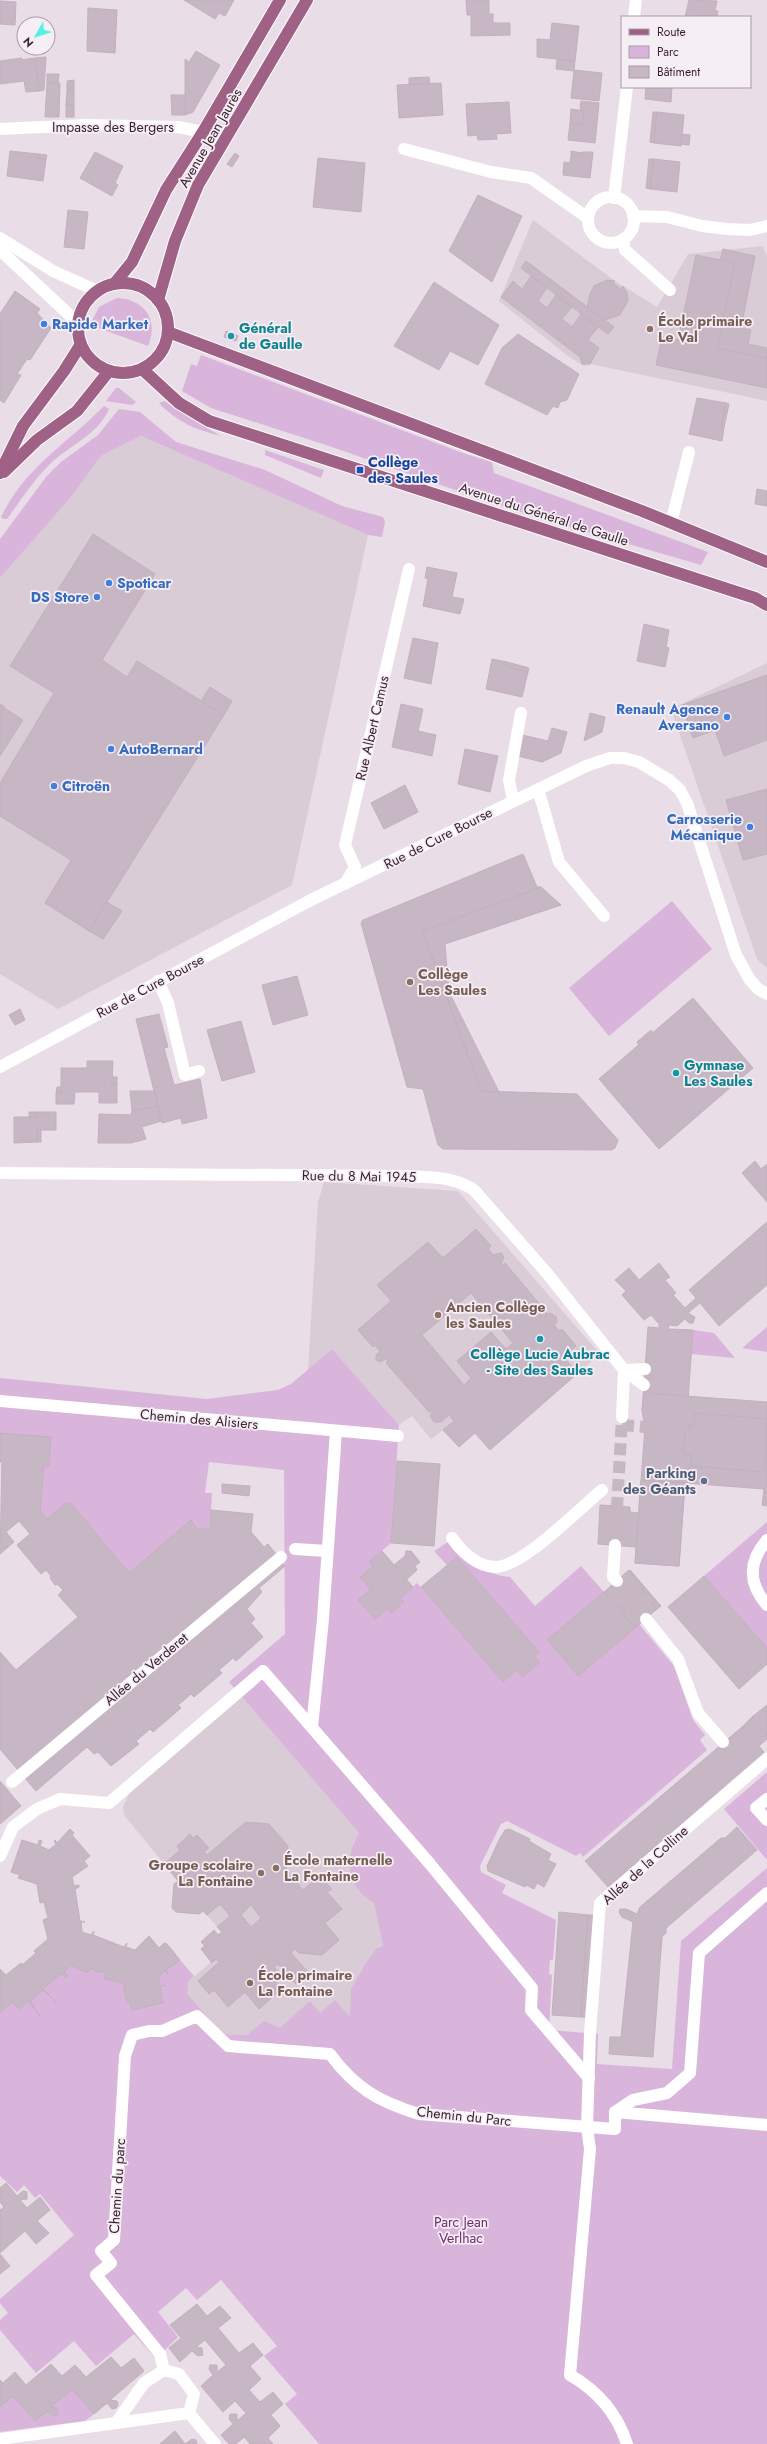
<svg xmlns="http://www.w3.org/2000/svg" width="767" height="2444" viewBox="0 0 767 2444" font-family="Jost,sans-serif">
<style>
.built{fill:#d9ccd6}
.green{fill:#d9b5db}
.building{fill:#c7b6c3;stroke:#c3b0be;fill-rule:evenodd}
.lines{fill:none;stroke-linecap:round;stroke-linejoin:round}
.minor-tunnel{stroke:#c6b7c2;stroke-width:12;stroke-dasharray:12 6;stroke-linecap:butt}
.major-casing{stroke:#fff;stroke-width:14}
.minor{stroke:#fff;stroke-width:12}
.major{stroke:#a06187;stroke-width:12}
.shop-dot{fill:#3f7fe0;stroke:#f6eef5;stroke-width:1.5}
.education-dot{fill:#8d6e63;stroke:#f6eef5;stroke-width:1.5}
.culture-dot{fill:#0f9aa8;stroke:#f6eef5;stroke-width:1.5}
.transit-dot{fill:#1a4fb4;stroke:#f6eef5;stroke-width:1.5}
.service-dot{fill:#5c6f8a;stroke:#f6eef5;stroke-width:1.5}
.labels{text-anchor:middle;stroke-width:3.5;stroke-linejoin:round;paint-order:stroke}
.street-label{font-size:14px;fill:#391f2f;stroke:#f6eef5}
.education-label{font-size:14px;font-weight:bold;fill:#785e54;stroke:#f6eef5;text-anchor:start}
.shop-label{font-size:14px;font-weight:bold;fill:#366cbe;stroke:#f6eef5;text-anchor:start}
.culture-label{font-size:14px;font-weight:bold;fill:#0d838f;stroke:#f6eef5;text-anchor:start}
.transit-label{font-size:14px;font-weight:bold;fill:#164399;stroke:#f6eef5;text-anchor:start}
.service-label{font-size:14px;font-weight:bold;fill:#4e5e75;stroke:#f6eef5;text-anchor:end}
.park-label{font-size:14px;fill:#70296d;stroke:#f6eef5}
</style>
<rect width="100%" height="100%" fill="#e9dde7"/>
<g class="built">
<path d="M533,220L615,281L657,307L688,254L763,246L767,257V401L590,364L584,366L568,356L499,301Z"/>
<path d="M141,436L368,535L292,885L58,1009L0,974V578L71,497L101,456Z"/>
<path d="M767,663V968L757,959L671,709Z"/>
<path d="M324,1182L458,1191L600,1354L490,1450L475,1433L459,1447L443,1430L431,1439L412,1416L399,1425L332,1349L308,1370L318,1202Z"/>
<path d="M241,1696L359,1833L353,1843L366,1898L374,1903L383,1946L353,2028L247,2035L222,2034L187,1993V1986L188,1982L211,1962L201,1949L204,1946L201,1942L214,1930L218,1935L221,1931L203,1911L199,1914L176,1912L172,1908L174,1884L178,1881L124,1815L123,1807L130,1792Z"/>
</g>
<g class="green">
<path d="M117,298C145,299 159,321 148,346L90,325L99,307Z"/>
<path d="M201,355L463,453L492,462L494,473L708,552L701,565L539,518L444,486L329,446L211,408L182,391L191,364L197,366Z"/>
<path d="M116,388H119L136,402L132,405L106,401Z"/>
<path d="M165,401L193,420L221,436C196,430 177,422 159,403Z"/>
<path d="M104,406L109,409C98,435 68,446 49,465C32,482 21,500 7,519H3L1,517C26,466 66,445 104,406Z"/>
<path d="M119,409L140,412L176,442L265,470L342,506L383,517L385,522L382,537L368,535L141,436L101,456L71,497L0,578V539L46,477L61,462L98,435Z"/>
<path d="M265,450L324,470L321,478L265,455Z"/>
<path d="M672,901L712,949L609,1036L569,988Z"/>
<path d="M767,1327V1352L742,1348Z"/>
<path d="M693,1330L714,1333L735,1358L691,1354Z"/>
<path d="M332,1349L399,1425L391,1543L369,1562L373,1566L360,1577L371,1590L359,1601L375,1619L388,1609L391,1612L404,1602L400,1598L417,1583L503,1682L517,1670L523,1677L540,1662L534,1656L539,1652L457,1557L447,1565L434,1551L448,1542C467,1556 485,1576 510,1577L535,1606L581,1566L604,1592L547,1641L578,1676L639,1624L674,1666L693,1720L705,1735L700,1740L707,1750L583,1857L580,1853L576,1856L507,1821L501,1824L480,1866L481,1872L506,1885L502,1893L556,1920L553,1960H550L549,1974L552,1975L549,2030L598,2034L597,2064L672,2069L681,1941L767,1868V2444H319L285,2404L297,2394L264,2356L277,2346L221,2280L197,2300L186,2288L158,2312L178,2337L156,2359L134,2334L96,2366L74,2341L36,2373L0,2330V2320L8,2313L0,2303V2299L74,2235L40,2194L35,2198L24,2185L17,2192L0,2176V2013L12,2002L19,2009L28,2001L42,2017L30,2001L43,1990L56,2005L43,1989L62,1973L66,1978L68,1976L64,1971L71,1965L88,1972L90,1968L98,1973L99,1971L106,1973L104,1979L123,1983L127,2002H130L132,2010L163,2005L160,1987L165,1986H160L158,1977L165,1971L168,1974L166,1970L180,1960L194,1976L188,1982L187,1993L222,2034L247,2035L264,2021L280,2028L310,2001L320,2013L335,2000L350,2017L351,1989L366,1963L376,1949L383,1946L374,1903C347,1887 343,1859 359,1833L229,1682L285,1634L284,1470L209,1462L205,1493H212L210,1529H197L191,1521L129,1573L71,1503H66L47,1519L40,1510L44,1466H49L0,1433V1378L207,1399L278,1390L291,1384Z"/>
<path d="M767,1522V1648L704,1576Z"/>
<path d="M767,1772V1860L724,1809Z"/>
<path d="M72,2389L94,2414L85,2421L0,2432V2407L13,2396L35,2421Z"/>
</g>
<g class="building">
<path d="M184,0H234L225,16L219,13L215,19Z"/>
<path d="M466,0H489V14H493V23H510V35L471,36V15H467Z"/>
<path d="M689,0L717,1L715,11H718L717,16L685,17Z"/>
<path d="M0,1L16,2L15,25L0,24Z"/>
<path d="M88,8L117,10L115,53L87,51Z"/>
<path d="M552,23L579,26L575,61L537,57V39L550,40Z"/>
<path d="M196,51L220,65L193,112L185,115V59L189,62Z"/>
<path d="M46,57L44,90L39,91L35,58Z"/>
<path d="M22,58L21,60L35,58L39,91L26,92L24,81L0,84V61Z"/>
<path d="M557,60L575,61L574,70L602,73L599,101L571,98L574,71L556,69Z"/>
<path d="M47,74H59L58,83H47Z"/>
<path d="M429,77L430,84L409,85V78Z"/>
<path d="M74,80V91H67V81Z"/>
<path d="M47,83H60L59,117H45Z"/>
<path d="M441,83L443,115L399,118L397,85Z"/>
<path d="M646,87H672L671,102L645,99Z"/>
<path d="M67,91H74V105H66Z"/>
<path d="M171,95H185V115H172Z"/>
<path d="M581,101L599,103L595,143L568,140L570,123L582,125L584,110L580,109Z"/>
<path d="M509,102L511,133L496,134L497,139L478,140L477,135L468,136L466,104Z"/>
<rect x="66" y="105" width="8" height="12"/>
<path d="M571,109L584,111L582,125L570,123Z"/>
<path d="M653,112H657L654,143L650,142Z"/>
<path d="M657,112L684,115L681,146L654,143Z"/>
<path d="M682,134L690,135L689,145L681,144Z"/>
<path d="M10,151L38,154L37,158L46,159L43,181L7,176Z"/>
<path d="M571,151L582,153L581,156L571,155Z"/>
<path d="M95,152L123,166L115,183L118,185L112,196L80,178Z"/>
<path d="M582,152H593L590,178L563,175L564,162L570,163L571,155L581,156Z"/>
<path d="M235,153L239,156L232,167L227,164Z"/>
<path d="M38,154L47,155L46,159L37,158Z"/>
<path d="M318,158L365,163L361,212L313,207Z"/>
<path d="M649,159H653L650,189L646,188Z"/>
<path d="M653,159L680,162L677,192L650,189Z"/>
<path d="M478,195L522,216L492,282L449,251Z"/>
<path d="M68,210L88,212L84,249L64,247Z"/>
<path d="M723,249L755,256L741,328L751,330L748,344L767,348V358L717,348L735,263L720,260Z"/>
<path d="M696,255L735,263L717,348L767,358V388L656,365L662,337L678,340Z"/>
<path d="M526,261L614,327L608,334L521,268Z"/>
<path d="M531,276L547,288L538,301L547,308L556,295L572,307L562,319L572,327L581,314L598,327L588,340L599,348L590,364H582L580,357L501,297L513,281L522,289Z"/>
<path d="M607,280L615,281L613,283L621,289L623,286L627,293L628,301L620,315L604,320L587,308L590,294L594,286Z"/>
<path d="M434,282L499,325L478,365L450,351L439,370L394,346Z"/>
<path d="M15,291L40,309L37,313L51,328L30,360L27,359L17,374L21,375L4,403L0,400V314Z"/>
<path d="M226,331L238,336L236,341L224,337Z"/>
<path d="M518,334L579,374L567,400L560,402L558,408L553,406L547,415L485,384L502,348Z"/>
<path d="M697,398L726,403L721,426L724,427L722,441L689,434Z"/>
<path d="M726,403L729,404L724,427L721,426Z"/>
<path d="M757,489L767,491V506L755,504Z"/>
<path d="M93,534L155,574L102,660L127,677L137,661L224,715L89,931L45,903L71,860L0,816V783L54,693L10,666Z"/>
<path d="M427,567L457,573L452,597L464,599L460,614L423,606L428,579L425,578Z"/>
<path d="M644,624L669,630L666,647L669,648L665,667L637,661Z"/>
<path d="M413,638L438,643L431,684L404,678Z"/>
<path d="M492,659L507,662L506,666L528,672L522,697L486,689Z"/>
<path d="M507,662L529,668L528,672L506,666Z"/>
<path d="M767,675V740L724,756L715,730L693,738L682,705Z"/>
<path d="M210,687L232,701L224,715L201,701Z"/>
<path d="M0,704L5,707L0,715Z"/>
<path d="M401,704L423,709L418,731L436,735L432,756L392,747Z"/>
<path d="M4,708L23,720L0,756V715Z"/>
<path d="M590,713L605,717L602,732L584,741Z"/>
<path d="M552,728L567,732L561,753L542,762L518,756L522,735L548,741Z"/>
<path d="M465,749L498,756L490,792L458,784Z"/>
<path d="M405,785L418,812L384,829L371,803Z"/>
<path d="M767,789V854L743,860L726,800Z"/>
<path d="M523,854L537,887H541L423,931L481,1091L577,1094L618,1140L615,1148L611,1150L443,1149L438,1145L423,1089L407,1087L361,923L363,920Z"/>
<path d="M541,887L561,905L445,944L449,992L499,1092L481,1091L423,931Z"/>
<path d="M107,902L122,911L103,939L89,931Z"/>
<path d="M297,976L308,1015L273,1025L262,985Z"/>
<path d="M693,998L753,1068L659,1149L599,1079Z"/>
<path d="M20,1009L25,1020L15,1025L9,1015Z"/>
<path d="M159,1014L168,1047L164,1048L174,1085L200,1079L207,1118L182,1124L181,1118L162,1123L136,1019Z"/>
<path d="M241,1021L255,1072L222,1081L207,1030Z"/>
<path d="M651,1030L653,1033L639,1045L637,1042Z"/>
<path d="M87,1061H113L112,1084H117V1103H99V1092H75L74,1104H56V1093H61V1068H87Z"/>
<rect x="112" y="1077" width="5" height="7"/>
<path d="M57,1087H61V1093H56Z"/>
<path d="M130,1091H155L158,1106L132,1111Z"/>
<path d="M158,1106L161,1121L142,1127L146,1139L131,1143H98L99,1114L131,1115L132,1111Z"/>
<path d="M29,1112H37L36,1117H29Z"/>
<path d="M37,1112H56V1130H37V1142L14,1143V1117H36Z"/>
<rect x="37" y="1130" width="4" height="12"/>
<path d="M755,1161L761,1169L767,1164V1202L742,1173Z"/>
<path d="M767,1222V1285L719,1326L700,1303L688,1313L695,1317L693,1323H689L685,1319L677,1326L669,1325L668,1329L693,1330L687,1414L670,1413V1411L665,1410V1413L642,1411L648,1327L659,1328V1324L651,1315L644,1320L622,1295L626,1291L615,1280L629,1268L639,1280L659,1263L670,1277L665,1280L676,1293L673,1295L685,1308L696,1298L689,1290Z"/>
<path d="M476,1229L491,1246L488,1249L493,1255L501,1253L504,1257L501,1264L502,1265L505,1263L547,1313L546,1316L550,1313L556,1317L557,1322L554,1325L559,1331L562,1329L576,1346L563,1357L578,1373L490,1450L475,1433L459,1447L443,1430L454,1421L449,1415L441,1422H434L430,1416L433,1411L429,1412L386,1363L388,1361L386,1359L380,1362L376,1360V1355L380,1351L375,1345L373,1347L358,1330L391,1301L377,1285L428,1242L443,1258ZM471,1293L513,1343L506,1349L491,1332L457,1361L471,1378L464,1385L422,1335Z"/>
<path d="M644,1393L767,1402V1506L762,1505L764,1489L685,1483L679,1566L635,1563L645,1427L642,1411Z"/>
<path d="M695,1413L767,1419L765,1472L691,1466V1455L683,1454L685,1432H689V1425H694Z"/>
<path d="M0,1433L51,1437L49,1466H44L40,1510L47,1519L66,1503H71L129,1573L191,1520L197,1529H210L211,1510L253,1514L251,1532L264,1547L268,1544L285,1566L259,1588L262,1592L247,1609L255,1619L251,1623L263,1637L236,1661L233,1658L219,1670L222,1673L194,1697L191,1694L178,1705L181,1708L153,1732L150,1729L136,1741L139,1744L111,1766L98,1752L94,1754L87,1747L36,1791L0,1749V1652L16,1670L78,1617L58,1595L63,1590L57,1584L55,1585L50,1578L51,1576L46,1570L41,1574L17,1545L30,1534L19,1521L6,1532L14,1542L0,1554L2,1462H0Z"/>
<path d="M397,1461L440,1464L434,1546L391,1543Z"/>
<path d="M641,1480L685,1483L679,1566L635,1563Z"/>
<path d="M222,1484L250,1486L249,1496L222,1493Z"/>
<path d="M600,1505L630,1507V1512L639,1513L636,1547L598,1544Z"/>
<path d="M382,1551L413,1587L400,1598L404,1602L391,1613L388,1609L375,1619L358,1600L371,1590L360,1577L373,1566L369,1562Z"/>
<path d="M406,1551H411L420,1562L415,1566L417,1570L407,1579L394,1565L405,1556Z"/>
<path d="M457,1557L539,1652L534,1656L540,1662L523,1677L517,1670L503,1682L421,1587Z"/>
<path d="M629,1570L644,1587L642,1589L646,1594L648,1592L655,1600L652,1603L657,1609L635,1628L623,1614L625,1612L621,1607L619,1609L604,1592Z"/>
<path d="M630,1570L661,1606L657,1609L652,1603L655,1600L648,1592L646,1594L642,1589L644,1587Z"/>
<path d="M704,1576L767,1648V1664L739,1689L668,1607Z"/>
<path d="M604,1592L619,1609L621,1607L625,1612L623,1614L635,1628L578,1676L547,1640Z"/>
<path d="M767,1705V1735L752,1717Z"/>
<path d="M752,1717L767,1735V1739L759,1746L742,1727Z"/>
<path d="M742,1727L764,1752L608,1887L585,1861Z"/>
<path d="M0,1781L21,1806L0,1824Z"/>
<path d="M246,1822L269,1824L288,1846L286,1869L303,1890L320,1876L332,1889L327,1892L342,1909L325,1923L339,1940L322,1955L299,1953L295,1949L291,1953L309,1973L296,1984L278,1964L274,1967L278,1971L276,1994L259,2009L245,1992L228,2007L214,1990L209,1994L198,1981L219,1962L216,1959L212,1963L201,1949L205,1946L201,1942L214,1930L218,1935L222,1932L217,1927L230,1916L220,1904L207,1915L203,1911L199,1914L176,1912L172,1908L174,1884L178,1881L164,1864L180,1850L177,1846L190,1834L193,1838L197,1835L209,1848L204,1852L207,1855ZM251,1905L261,1918L251,1927L241,1915Z"/>
<path d="M737,1827L757,1850L666,1928V1933L662,1937L653,2057L609,2054L610,2037H621L633,1922L622,1917L619,1912L620,1909H626L637,1914L640,1907L721,1838H725Z"/>
<path d="M70,1829L74,1833L72,1835L90,1856L84,1861L88,1866L72,1877L74,1886L79,1885V1887L75,1889L80,1921L85,1922H81L82,1932L91,1935L94,1931L93,1935L124,1947L127,1943L126,1947L135,1950L149,1936L159,1948L164,1943L167,1944L180,1960L166,1970L168,1974L165,1971L158,1977L160,1986L165,1985L160,1987L163,2004L132,2010L130,2002L127,2003L123,1983L104,1979L106,1973L99,1971V1973L90,1968L88,1973L71,1965L64,1971L68,1976L66,1978L62,1973L43,1989L57,2004L43,1990L30,2001L41,2017L28,2001L19,2009L12,2002L0,2013V1969L6,1975L21,1963L22,1965L36,1953L34,1951L48,1939L43,1920L48,1918L44,1902L40,1903L37,1884L18,1878L20,1875L11,1872L22,1840L38,1845L39,1840L42,1841L40,1846L49,1850L56,1844L54,1841L55,1840L57,1843Z"/>
<path d="M509,1829L530,1839L529,1841L551,1854L548,1860L556,1864L544,1887L537,1883L534,1889L526,1885L525,1887L488,1871L487,1866L499,1840L505,1830Z"/>
<path d="M559,1912L588,1915L581,2017L552,2015Z"/>
<path d="M588,1915H602L594,2018L581,2017Z"/>
<path d="M6,2183L17,2196L23,2191L27,2192V2199L20,2200L27,2208L40,2197L50,2210L37,2221L49,2233L36,2244L25,2231L0,2253V2210L4,2207L0,2202V2188Z"/>
<path d="M0,2254L10,2266L0,2274Z"/>
<path d="M197,2304L207,2316L220,2306L231,2318L218,2328L239,2353L253,2343L263,2355L250,2366L261,2379L249,2390L260,2402L273,2392L283,2404L271,2415L280,2426L268,2438L273,2444H250L244,2437L236,2444H229L221,2435L233,2424L229,2419L230,2414H237V2421L246,2413L235,2401L223,2412L201,2386L213,2375L209,2369L210,2365H217V2372L226,2365L205,2340L196,2347L202,2348L203,2355L198,2356L192,2351L180,2362L169,2348L181,2338L170,2325Z"/>
<path d="M111,2357L121,2368L134,2358L144,2371L110,2400L117,2401L118,2405L116,2408L112,2409L107,2403L94,2414L72,2389L51,2407L57,2408L58,2414L54,2416L47,2411L35,2421L13,2396L0,2407V2380L3,2383L15,2372L26,2385L51,2364L62,2376L75,2365L86,2377Z"/>
<path d="M175,2431L185,2444L192,2439L196,2440L197,2444H160Z"/>
</g>
<g class="lines">
<g class="minor-tunnel">
<path d="M622,1425L645,1427"/>
<path d="M615,1545L622,1417"/>
<path d="M617,1581L646,1619"/>
</g>
<defs>
<g id="major">
<circle cx="123" cy="328" r="45"/>
<path d="M114,284L132,262L166,190L203,132L280,0"/>
<path d="M158,300L175,241L198,185L307,0"/>
<path d="M168,332L642,511L767,562"/>
<path d="M142,369L179,403L209,421L755,598L767,605"/>
<path d="M4,472L37,440L77,411L109,371"/>
<path d="M0,473L23,426L64,371L81,344"/>
</g>
</defs>
<use href="#major" class="major-casing"/>
<g class="minor">
<path d="M634,17L636,0"/>
<path d="M0,129L86,125L178,127L203,132L223,145"/>
<path d="M404,149L491,172L531,178L588,218"/>
<circle cx="611" cy="220" r="23"/>
<path d="M614,198L627,87"/>
<path d="M633,216L667,217L702,226L727,229L750,230L767,226"/>
<path d="M0,238L53,271L97,291"/>
<path d="M623,240L625,250L670,290"/>
<path d="M0,250L78,323"/>
<path d="M671,523L689,452"/>
<path d="M538,789L559,862L604,916"/>
<path d="M513,801L509,780L521,713"/>
<path d="M345,884L355,867L345,845L409,569"/>
<path d="M158,981L168,1003L185,1075L199,1071"/>
<path d="M0,1067L309,901L586,766L610,758H624L639,762L669,780L680,790L687,803L736,955L750,980L758,989L767,994"/>
<path d="M0,1173L408,1176C432,1178 454,1176 474,1190L546,1272L624,1370L644,1385"/>
<path d="M624,1370L645,1369"/>
<path d="M0,1401L398,1436"/>
<path d="M622,1417L624,1370"/>
<path d="M452,1538C461,1551 478,1568 497,1567C524,1565 579,1509 602,1490"/>
<path d="M767,1540C748,1562 748,1583 767,1605"/>
<path d="M615,1545L613,1577L617,1581"/>
<path d="M295,1549L327,1551"/>
<path d="M646,1619L678,1659L698,1713L723,1742"/>
<path d="M312,1727L323,1619L336,1431"/>
<path d="M12,1782L281,1557"/>
<path d="M767,1799L756,1808L767,1820"/>
<path d="M0,1856L13,1827L37,1809L60,1799L109,1803L263,1671L430,1864L532,1988L531,2010L589,2078"/>
<path d="M615,2112L633,2100L667,2093L690,2073L699,1953L767,1893"/>
<path d="M164,2370L160,2354L96,2275L111,2263L101,2251L114,2240L125,2056L132,2035L149,2031H162L197,2016L228,2046L330,2054C355,2088 379,2102 419,2114L615,2129V2112L767,2125"/>
<path d="M116,2423L144,2383L164,2370L179,2374L194,2394L189,2413"/>
<path d="M0,2439L189,2413L215,2444"/>
<path d="M627,2444C617,2413 598,2391 570,2375L590,2149L587,2127L590,2033L600,1903L767,1759"/>
</g>
<use href="#major" class="major"/>
</g>
<g class="shop-dot">
<circle cx="44" cy="324" r="4"/>
<circle cx="109" cy="583" r="4"/>
<circle cx="97" cy="597" r="4"/>
<circle cx="727" cy="717" r="4"/>
<circle cx="111" cy="749" r="4"/>
<circle cx="54" cy="786" r="4"/>
<circle cx="750" cy="827" r="4"/>
</g>
<g class="education-dot">
<circle cx="650" cy="329" r="4"/>
<circle cx="410" cy="982" r="4"/>
<circle cx="438" cy="1315" r="4"/>
<circle cx="276" cy="1868" r="4"/>
<circle cx="261" cy="1873" r="4"/>
<circle cx="250" cy="1983" r="4"/>
</g>
<g class="culture-dot">
<circle cx="231" cy="336" r="4"/>
<circle cx="676" cy="1073" r="4"/>
<circle cx="540" cy="1339" r="4"/>
</g>
<rect class="transit-dot" x="356" y="466" width="8" height="8" rx="2"/>
<circle class="service-dot" cx="704" cy="1481" r="4"/>
<g class="labels">
<g class="street-label">
<text x="113" y="132">Impasse des Bergers</text>
<text transform="translate(210 138) rotate(-60)" y="5">Avenue Jean Jaurès</text>
<text transform="translate(544 514) rotate(18)" y="5">Avenue du Général de Gaulle</text>
<text transform="translate(372 728) rotate(-77)" y="5">Rue Albert Camus</text>
<text transform="translate(438 838) rotate(-27)" y="5">Rue de Cure Bourse</text>
<text transform="translate(150 986) rotate(-28)" y="5">Rue de Cure Bourse</text>
<text transform="translate(359 1176) rotate(1)" y="5">Rue du 8 Mai 1945</text>
<text transform="translate(199 1419) rotate(5)" y="5">Chemin des Alisiers</text>
<text transform="translate(146 1669) rotate(-40)" y="5">Allée du Verderet</text>
<text transform="translate(645 1865) rotate(-42)" y="5">Allée de la Colline</text>
<text transform="translate(464 2116) rotate(6)" y="5">Chemin du Parc</text>
<text transform="translate(117 2186) rotate(-86)" y="5">Chemin du parc</text>
</g>
<g class="education-label">
<text x="658" y="326">École primaire<tspan x="658" dy="16">Le Val</tspan></text>
<text x="418" y="979">Collège<tspan x="418" dy="16">Les Saules</tspan></text>
<text x="446" y="1312">Ancien Collège<tspan x="446" dy="16">les Saules</tspan></text>
<text x="284" y="1865">École maternelle<tspan x="284" dy="16">La Fontaine</tspan></text>
<text x="253" y="1870" text-anchor="end">Groupe scolaire<tspan x="253" dy="16">La Fontaine</tspan></text>
<text x="258" y="1980">École primaire<tspan x="258" dy="16">La Fontaine</tspan></text>
</g>
<g class="shop-label">
<text x="52" y="329">Rapide Market</text>
<text x="117" y="588">Spoticar</text>
<text x="89" y="602" text-anchor="end">DS Store</text>
<text x="719" y="714" text-anchor="end">Renault Agence<tspan x="719" dy="16">Aversano</tspan></text>
<text x="119" y="754">AutoBernard</text>
<text x="62" y="791">Citroën</text>
<text x="742" y="824" text-anchor="end">Carrosserie<tspan x="742" dy="16">Mécanique</tspan></text>
</g>
<g class="culture-label">
<text x="239" y="333">Général<tspan x="239" dy="16">de Gaulle</tspan></text>
<text x="684" y="1070">Gymnase<tspan x="684" dy="16">Les Saules</tspan></text>
<text x="540" y="1359" text-anchor="middle">Collège Lucie Aubrac<tspan x="540" dy="16">- Site des Saules</tspan></text>
</g>
<g class="transit-label">
<text x="368" y="467">Collège<tspan x="368" dy="16">des Saules</tspan></text>
</g>
<g class="service-label">
<text x="696" y="1478">Parking<tspan x="696" dy="16">des Géants</tspan></text>
</g>
<g class="park-label">
<text x="461" y="2227">Parc Jean<tspan x="461" dy="16">Verlhac</tspan></text>
</g>
</g>
<rect x="621" y="16" width="130" height="72" fill="#f6eef5" stroke="#aa9ba6"/>
<rect x="629" y="29" width="20" height="6" fill="#a06187" stroke="#aa9ba6"/>
<text x="657" y="36" font-size="12" fill="#391f2f">Route</text>
<rect x="629" y="46" width="20" height="12" fill="#d9b5db" stroke="#aa9ba6"/>
<text x="657" y="56" font-size="12" fill="#391f2f">Parc</text>
<rect x="629" y="66" width="20" height="12" fill="#c7b6c3" stroke="#aa9ba6"/>
<text x="657" y="76" font-size="12" fill="#391f2f">Bâtiment</text>
<g transform="translate(36 36) rotate(231)"><circle r="19" fill="#f6eef5" stroke="#aa9ba6"/>
<path d="M0-3L7 15L0 10L-7 15Z" fill="#52f3e4"/>
<text y="-6" font-size="11" font-weight="bold" text-anchor="middle" fill="#391f2f">N</text>
</g>
</svg>
